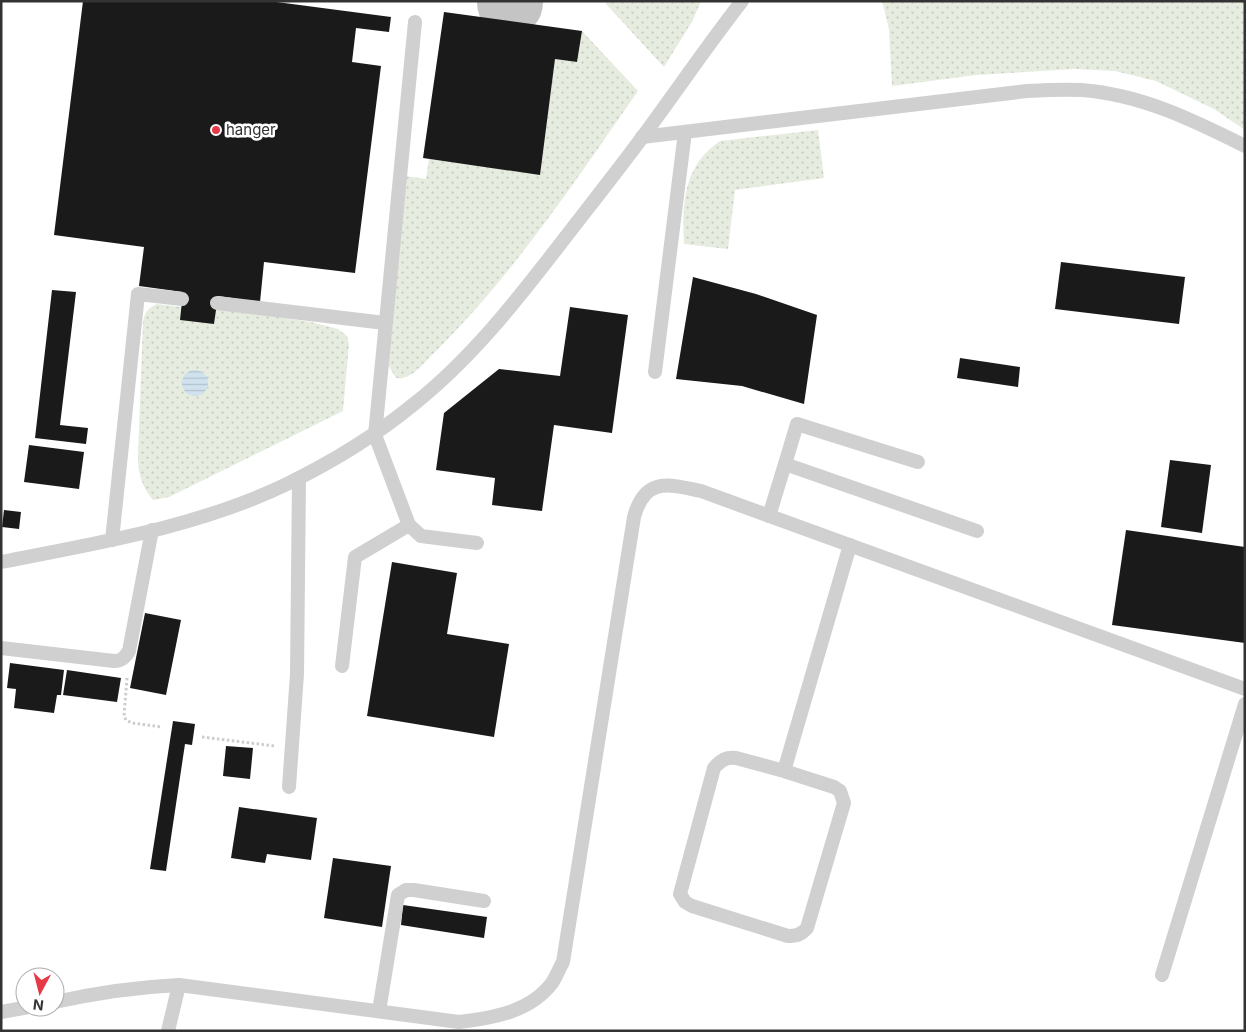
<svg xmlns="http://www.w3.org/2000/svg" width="1246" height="1032" viewBox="0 0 1246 1032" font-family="Inter,sans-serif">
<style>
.grass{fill:url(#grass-dots)}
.water{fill:url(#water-rules)}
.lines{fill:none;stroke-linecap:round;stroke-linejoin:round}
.taxiway{stroke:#c4c4c4;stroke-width:66}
.building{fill:#1a1a1a}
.path{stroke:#cdcdcd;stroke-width:3;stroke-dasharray:2.5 2.5;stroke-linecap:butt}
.lane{stroke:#d0d0d0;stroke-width:14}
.poi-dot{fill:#e63946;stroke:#fff;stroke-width:2}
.labels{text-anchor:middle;stroke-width:5;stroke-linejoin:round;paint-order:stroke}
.poi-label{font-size:15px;fill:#333;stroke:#fff;text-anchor:start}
</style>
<defs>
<pattern id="grass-dots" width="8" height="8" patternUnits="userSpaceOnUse" patternTransform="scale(1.25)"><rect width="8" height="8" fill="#e6ecdf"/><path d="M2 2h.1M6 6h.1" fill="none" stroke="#c6cbc0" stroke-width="1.8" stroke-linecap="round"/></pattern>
<pattern id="water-rules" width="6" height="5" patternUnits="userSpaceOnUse" patternTransform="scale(1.25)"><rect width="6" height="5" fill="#cfe2ee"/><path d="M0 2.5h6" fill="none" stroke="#b2c2cd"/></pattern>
</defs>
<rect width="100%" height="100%" fill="#fff"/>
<g class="grass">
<path d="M606,1H701L693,20L664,67L606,4Z"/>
<path d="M882,1H1245V130L1214,109L1156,81L1115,71L1074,69L976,75L892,86L889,29Z"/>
<path d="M582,31L638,91C575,181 514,274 435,352C426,360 416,375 403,378C402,379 397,378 396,378L387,363L405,176L426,179L429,159L539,174L555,59L577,62Z"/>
<path d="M818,130L824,178L735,190L728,249L684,244C682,204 683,166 720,141Z"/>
<path d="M157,304L181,307L214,324L216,308L311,322L338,329L347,336L349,344L343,411L169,497L153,500C142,487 138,474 138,456L143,322C145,312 148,308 157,304Z"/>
</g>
<circle class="water" cx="195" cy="383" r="13"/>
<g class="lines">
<path class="taxiway" d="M510,3V1"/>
</g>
<g class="building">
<path d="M83,1H269L391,17L389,32L356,28L352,62L381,66L355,273L264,262L260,302L218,296L214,324L180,320L183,292L139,286L144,247L54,235Z"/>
<path d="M444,12L582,31L577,62L555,59L540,175L423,158Z"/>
<path d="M1061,262L1185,277L1179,324L1055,309Z"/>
<path d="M693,277L756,294L817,315L804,404L742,386L676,379Z"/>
<path d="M52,290L76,292L60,425L88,428L86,444L35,438Z"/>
<path d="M570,307L628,315L612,433L554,425L542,511L492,505L495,478L436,470L444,413L499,369L560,376Z"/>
<path d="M960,358L1020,367L1018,387L957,378Z"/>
<path d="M29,445L84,452L79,489L24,482Z"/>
<path d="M1170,460L1211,465L1202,533L1161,527Z"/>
<path d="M4,510L21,512L19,529L2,527Z"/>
<path d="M1126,530L1245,547V643L1112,625Z"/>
<path d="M392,562L457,573L447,634L509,644L494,737L367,716Z"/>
<path d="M145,613L181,620L166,695L130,688Z"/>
<path d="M10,663L64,670L61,695H57L54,713L14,708L16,689L7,688Z"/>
<path d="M67,670L121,678L117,702L63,695Z"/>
<path d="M173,721L195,724L192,745L185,744L166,871L150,869Z"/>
<path d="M226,746L253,748L250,779L223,776Z"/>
<path d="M239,807L317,818L311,860L267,854L265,863L231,858Z"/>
<path d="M333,858L391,866L382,927L324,918Z"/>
<path d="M403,905L487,917L484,938L401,925Z"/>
</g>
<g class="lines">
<g class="path">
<path d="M127,678L124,716L126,720L132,723L162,727"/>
<path d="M202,737L275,746"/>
</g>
<g class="lane">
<path d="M415,22L375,435L409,525L421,536L477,543"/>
<path d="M642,137L1027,91C1045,90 1063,89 1081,90C1140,94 1193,120 1245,146"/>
<path d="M217,303L385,323"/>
<path d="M655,372L685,132"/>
<path d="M785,464L797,424L918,462"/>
<path d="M769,516L785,464L977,531"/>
<path d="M112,540L138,294L182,299"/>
<path d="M1,562C97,543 198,527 287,484C332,462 375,436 414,404C471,359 517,300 561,243C588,208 615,174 641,139C675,93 707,46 742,1"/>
<path d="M1,648L114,661C122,661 125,657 129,651L152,530"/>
<path d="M342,666L355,557L409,525"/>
<path d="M784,771L834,787L840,791L844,803L807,928C801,935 796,936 788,936L692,906L685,902L680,894L714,768C721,760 726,757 736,758L784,771L850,545"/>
<path d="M289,787L297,674L299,478"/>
<path d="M1162,975L1245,704"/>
<path d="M55,1002C96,993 137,987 179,985L459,1022C493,1018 530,1012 552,983C556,977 559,969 563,962L634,517C645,477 668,484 701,491L1245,689"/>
<path d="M379,1011L398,895L406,890H414L484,901"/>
<path d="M1,1012L29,1007"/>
<path d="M168,1031L179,985"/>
</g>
</g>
<circle class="poi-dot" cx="216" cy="130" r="5"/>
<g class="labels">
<g class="poi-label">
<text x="226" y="135">hanger</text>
</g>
</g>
<rect width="1246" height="1032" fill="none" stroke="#333333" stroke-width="5"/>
<g transform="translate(40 992) rotate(187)"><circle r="24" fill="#ffffff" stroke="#adadad"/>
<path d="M0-4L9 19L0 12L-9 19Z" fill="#e63946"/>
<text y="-8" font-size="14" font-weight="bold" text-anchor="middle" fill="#333333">N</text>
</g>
</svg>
